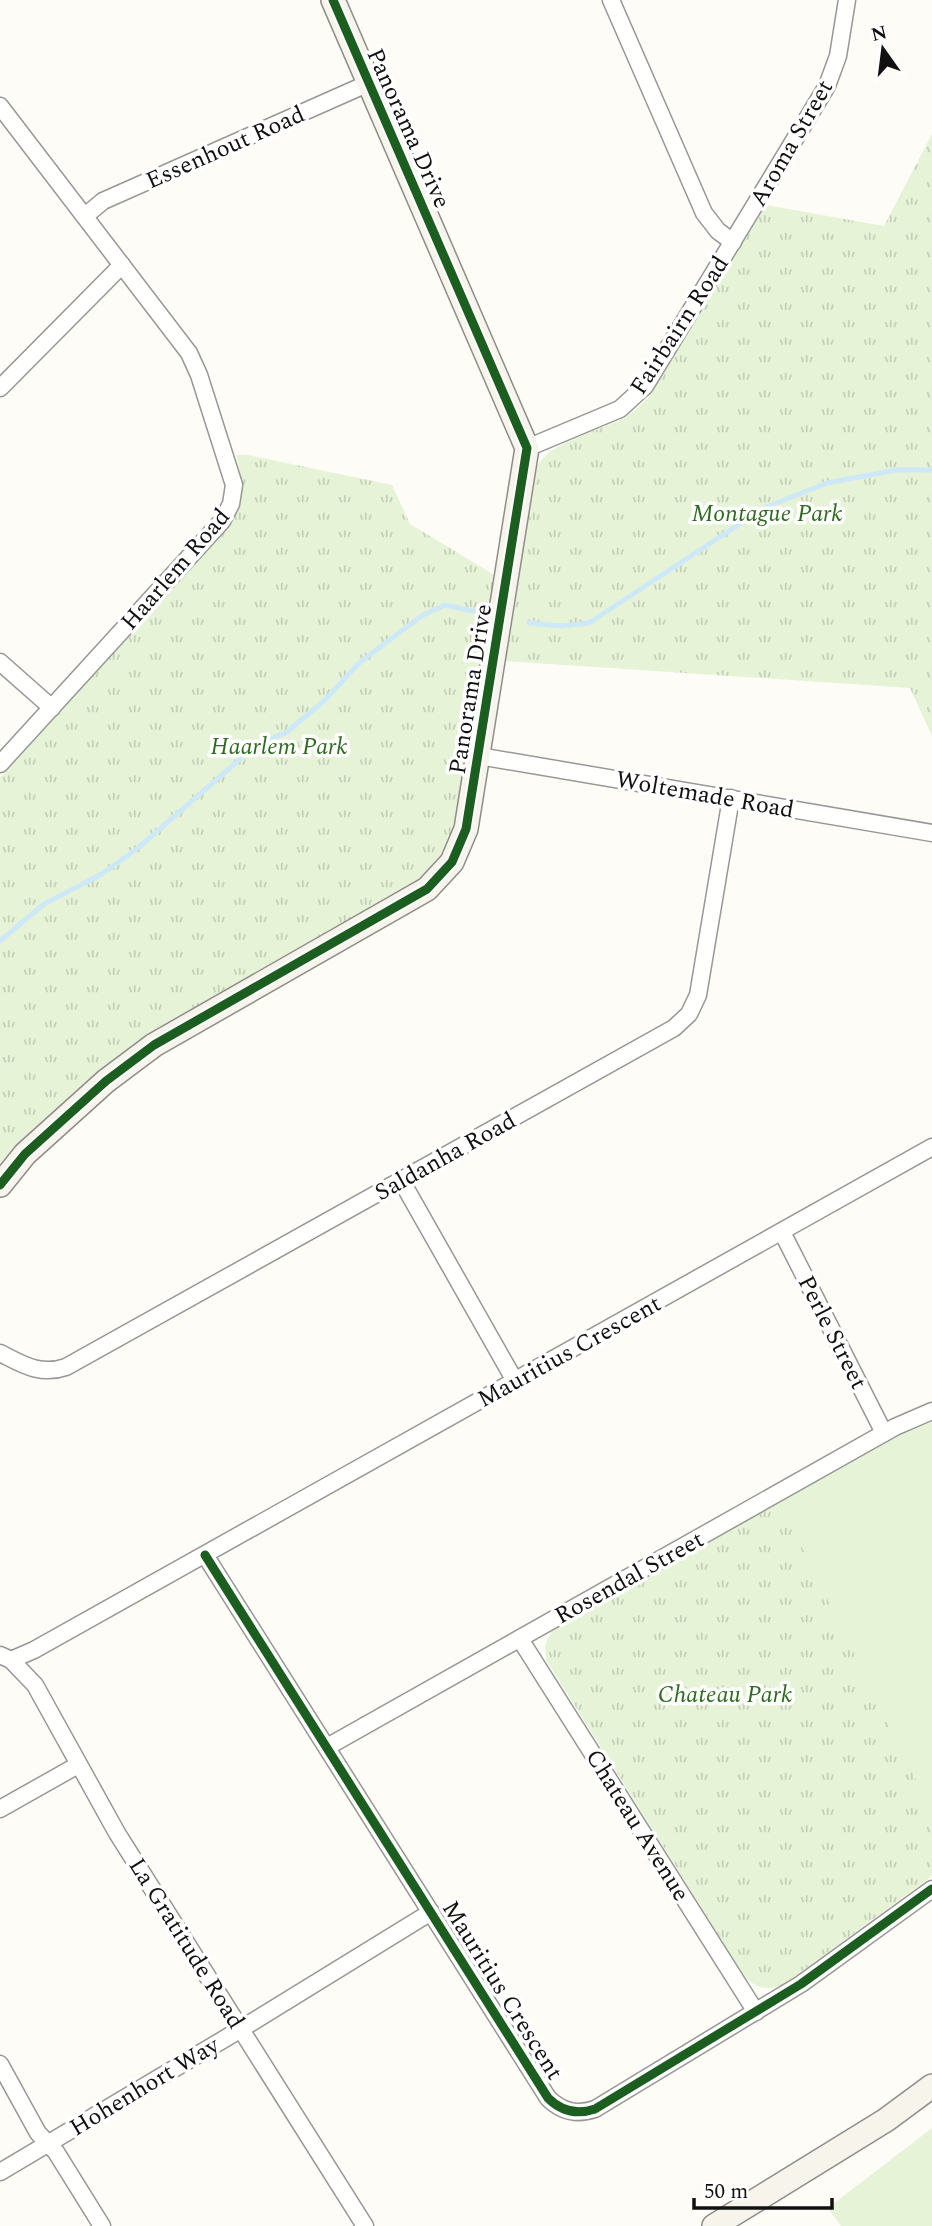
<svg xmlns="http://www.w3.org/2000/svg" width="932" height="2226" viewBox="0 0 932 2226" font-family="Spectral,serif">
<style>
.grass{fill:#e7f3d7}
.park{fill:url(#park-tufts)}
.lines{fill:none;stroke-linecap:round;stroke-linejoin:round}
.stream{stroke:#cde8f7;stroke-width:5}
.street-casing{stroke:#979795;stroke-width:19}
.secondary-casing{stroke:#8e8d8b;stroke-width:26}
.street{stroke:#fffffe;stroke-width:16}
.secondary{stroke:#f6f4eb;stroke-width:23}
.cycleway-casing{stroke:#fff;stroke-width:13}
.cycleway{stroke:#1b5e20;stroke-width:9}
.labels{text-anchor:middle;stroke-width:7;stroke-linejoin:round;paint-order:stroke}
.street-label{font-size:24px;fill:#111;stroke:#fff}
.park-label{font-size:24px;font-style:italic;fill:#2f6b1f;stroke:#fff}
</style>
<defs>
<pattern id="park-tufts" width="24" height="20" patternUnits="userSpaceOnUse" patternTransform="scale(1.75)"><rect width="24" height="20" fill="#e7f3d7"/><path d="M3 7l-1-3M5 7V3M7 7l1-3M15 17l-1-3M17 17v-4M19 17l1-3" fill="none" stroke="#c5cfb8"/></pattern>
</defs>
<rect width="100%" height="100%" fill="#fdfcf7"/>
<g class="grass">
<path d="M932,1422V1876L784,1984C768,1991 755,1989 744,1975L547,1661C543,1647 546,1638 555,1628L899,1436Z"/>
<path d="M932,2128V2226H841L828,2208Z"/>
</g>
<g class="park">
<path d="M932,134V736L910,688L506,661L537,467C549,442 598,432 622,419C632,414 640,406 648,398L766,205L884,226Z"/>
<path d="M236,455H248L392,485L410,524L496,576L454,829L440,859L414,883L140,1040L83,1085L14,1147L0,1163V778L230,525C246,501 243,481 236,455Z"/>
<path d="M780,1503L932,1812V1876L784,1984C768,1991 755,1989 744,1975L547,1661L545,1646L555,1628Z"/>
</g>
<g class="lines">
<g class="stream">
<path d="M529,623L561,626L589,623L764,508L827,483L896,470H932"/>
<path d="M0,941L44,904L102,874L138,848L255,746L287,732L325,700L360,662L423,615L445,605L473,611"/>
</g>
<defs>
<g id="street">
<path d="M611,0L704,213L718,231L733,242"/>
<path d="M0,106L189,353L199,375L234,485L231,504L222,521L0,764"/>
<path d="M85,216L103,201L369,83"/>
<path d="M0,388L122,265"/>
<path d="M527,448L620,409L645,386L827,86L838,56L847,0"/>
<path d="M0,662L52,708"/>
<path d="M479,756L932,833"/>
<path d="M401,1180L515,1381"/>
<path d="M782,1232L884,1433"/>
<path d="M0,1353C22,1364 40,1376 66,1367L674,1028L689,1014L698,995L731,798"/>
<path d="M205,1555L548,2098C562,2112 577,2115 595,2109L801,1984L932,1889"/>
<path d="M520,1639L756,2012"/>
<path d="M0,1655L11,1660L35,1685L117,1833L365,2226"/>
<path d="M11,1660L34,1650L932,1147"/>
<path d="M327,1747L895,1427L932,1411"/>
<path d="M0,1809L78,1765"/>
<path d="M0,2064L38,2133L56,2152L102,2226"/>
<path d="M0,2172L241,2029L431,1912"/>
</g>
<g id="secondary">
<path d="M0,1185L25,1154L106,1081L154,1045L427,889L452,862L466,829L527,448L333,0"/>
<path d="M714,2226L886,2120L932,2086"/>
</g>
</defs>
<use href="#street" class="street-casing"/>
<use href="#secondary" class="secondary-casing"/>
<use href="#street" class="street"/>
<use href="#secondary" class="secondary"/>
<defs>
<g id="cycleway">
<path d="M0,1185L25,1154L106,1081L154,1045L427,889L452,862L466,829L527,448L333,0"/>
<path d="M205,1555L548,2098C562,2112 577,2115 595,2109L801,1984L932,1889"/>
</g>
</defs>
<use href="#cycleway" class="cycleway-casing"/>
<use href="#cycleway" class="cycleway"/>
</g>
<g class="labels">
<g class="street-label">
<text transform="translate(409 128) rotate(66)" y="8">Panorama Drive</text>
<text transform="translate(791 143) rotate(-60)" y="8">Aroma Street</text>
<text transform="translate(225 147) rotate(-24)" y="8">Essenhout Road</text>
<text transform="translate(679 325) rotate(-57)" y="8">Fairbairn Road</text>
<text transform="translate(175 569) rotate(-49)" y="8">Haarlem Road</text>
<text transform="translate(470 689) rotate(-81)" y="8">Panorama Drive</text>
<text transform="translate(705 794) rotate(10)" y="8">Woltemade Road</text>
<text transform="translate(445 1156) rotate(-29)" y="8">Saldanha Road</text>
<text transform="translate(833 1332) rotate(63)" y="8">Perle Street</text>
<text transform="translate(569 1351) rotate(-29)" y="8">Mauritius Crescent</text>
<text transform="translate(629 1577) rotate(-29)" y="8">Rosendal Street</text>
<text transform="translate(638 1825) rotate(58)" y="8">Chateau Avenue</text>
<text transform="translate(187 1943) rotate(58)" y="8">La Gratitude Road</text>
<text transform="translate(503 1990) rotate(58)" y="8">Mauritius Crescent</text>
<text transform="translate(144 2086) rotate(-31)" y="8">Hohenhort Way</text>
</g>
<g class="park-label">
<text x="767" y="521">Montague Park</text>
<text x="279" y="754">Haarlem Park</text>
<text x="725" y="1702">Chateau Park</text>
</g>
</g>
<g transform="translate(883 49) rotate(346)" stroke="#ffffff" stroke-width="5" paint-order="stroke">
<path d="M0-5L12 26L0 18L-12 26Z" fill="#111111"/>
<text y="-10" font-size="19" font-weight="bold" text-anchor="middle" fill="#111111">N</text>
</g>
<path d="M694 2198v10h138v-10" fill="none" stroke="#111111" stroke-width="3.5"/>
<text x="704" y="2198" font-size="21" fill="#111111" stroke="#ffffff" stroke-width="5" paint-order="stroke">50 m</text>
</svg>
